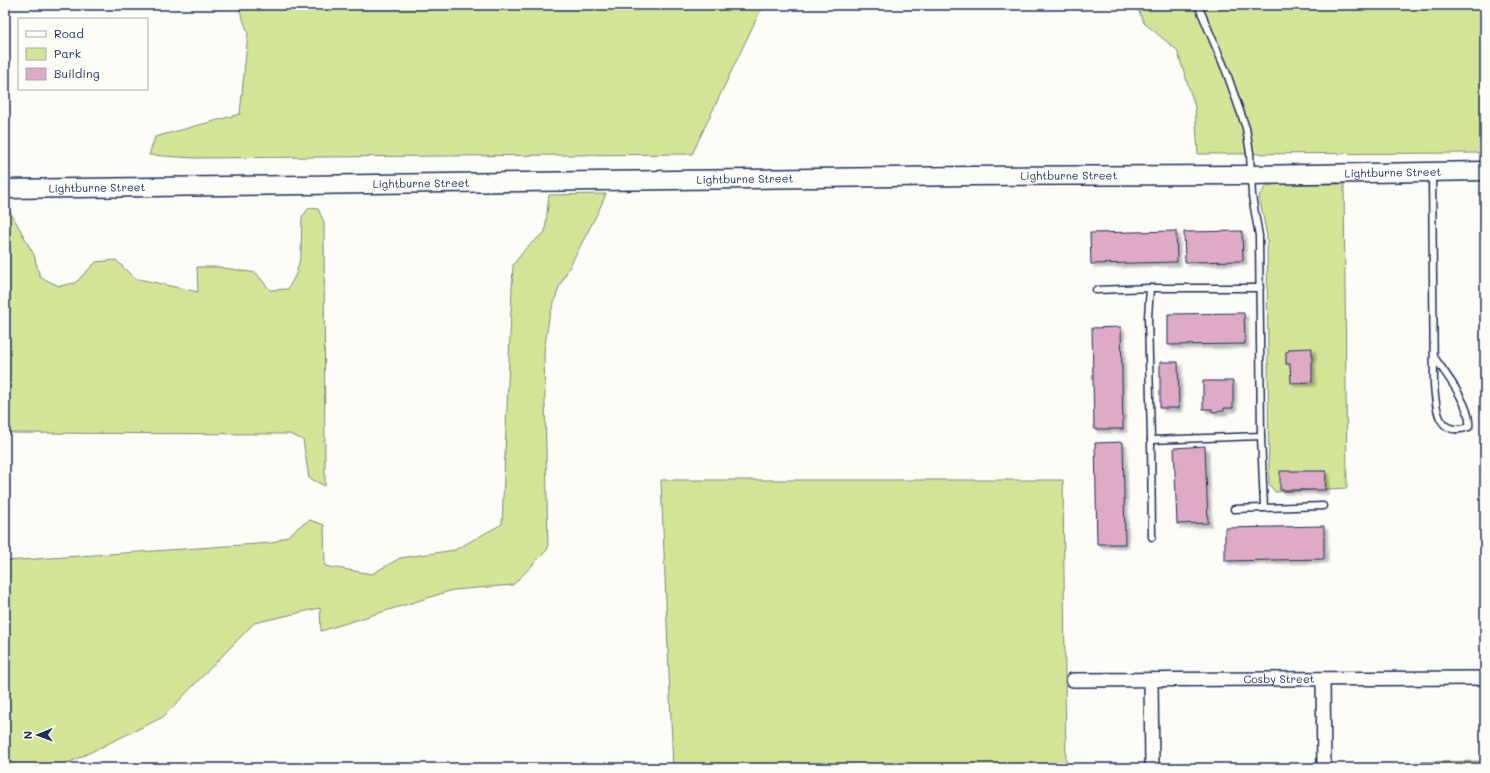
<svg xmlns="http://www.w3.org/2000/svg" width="1490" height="773" viewBox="0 0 1490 773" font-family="Mali,sans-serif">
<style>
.green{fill:#d5e598;stroke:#788a7b}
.building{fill:#deaac4;stroke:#1b2f5e;filter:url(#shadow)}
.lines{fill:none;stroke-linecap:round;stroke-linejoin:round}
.service-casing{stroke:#1b2f5e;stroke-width:9}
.minor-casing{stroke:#1b2f5e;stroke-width:16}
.secondary-casing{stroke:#1b2f5e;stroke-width:21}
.service{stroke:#fdfcf7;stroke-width:6}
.minor{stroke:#fdfcf7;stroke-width:13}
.secondary{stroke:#fdfcf7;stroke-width:18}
.labels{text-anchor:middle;stroke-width:3;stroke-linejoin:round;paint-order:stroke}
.street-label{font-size:11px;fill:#1b2f5e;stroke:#fdfcf7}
</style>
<defs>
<filter id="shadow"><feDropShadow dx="3.5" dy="3.5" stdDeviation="1" flood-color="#0004"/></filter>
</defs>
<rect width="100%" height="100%" fill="#fdfcf7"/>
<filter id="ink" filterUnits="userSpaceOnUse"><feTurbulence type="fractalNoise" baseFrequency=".025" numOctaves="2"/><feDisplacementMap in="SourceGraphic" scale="8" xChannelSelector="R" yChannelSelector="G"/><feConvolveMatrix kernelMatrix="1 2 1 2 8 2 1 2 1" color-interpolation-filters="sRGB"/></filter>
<g filter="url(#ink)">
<g class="green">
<path d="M238,5H771L760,11L692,154L195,158L149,155L155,137L240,114L248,33Z"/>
<path d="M1136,5H1485V153L1198,154L1195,107L1177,50L1144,23Z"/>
<path d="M1277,184H1344L1347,488L1275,492L1269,484L1267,236L1259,196L1266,186Z"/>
<path d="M606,194L598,212L559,287L549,318L544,352L548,549L513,585L453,590L321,631L320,608L254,623L163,717L58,768H5V561L272,543L288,536L300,526L310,520L324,525L325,566L372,574L400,558L455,550L502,524L513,265L527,247L545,232L549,195Z"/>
<path d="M5,208L11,213L34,255L40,277L59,286L75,283L96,262L116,260L134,278L198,292L197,267H218L256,273L270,290L288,289L296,274L301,255L302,217L309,208L318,209L324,222L325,486L309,478L303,440L290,434L5,433Z"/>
<path d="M661,480H1063L1066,768H673Z"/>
<path d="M1485,761V768H1415V762Z"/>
</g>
<g class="building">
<path d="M1176,231L1177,262L1091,264L1090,233Z"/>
<path d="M1242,231L1243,261L1185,262L1184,232Z"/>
<path d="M1244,313L1245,344L1168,345V314Z"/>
<path d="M1121,327L1123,429H1094L1092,328Z"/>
<path d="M1312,348V382L1291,383L1290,364H1286V352L1289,351V349Z"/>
<path d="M1160,362H1178L1179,408H1160Z"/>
<path d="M1203,381H1233V408H1224V411L1212,412V409H1203Z"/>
<path d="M1123,442L1125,544H1097L1095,443Z"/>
<path d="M1205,446L1208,523L1177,524L1174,448Z"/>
<path d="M1280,471H1326L1325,490H1280Z"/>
<path d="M1324,526V559L1225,561V528Z"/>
</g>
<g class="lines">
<defs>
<g id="service">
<path d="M1198,5L1226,71L1246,128L1250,153L1252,196L1259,236L1261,436L1151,440L1148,317L1150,288H1260"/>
<path d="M1432,174L1434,385C1436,408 1437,438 1469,427C1472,407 1446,374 1434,357"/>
<path d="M1096,290L1150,288"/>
<path d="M1261,436L1264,508"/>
<path d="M1151,440L1152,537"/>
<path d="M1234,509L1323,506"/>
</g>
<g id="minor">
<path d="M1323,679L1324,768"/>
<path id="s1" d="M1073,680L1485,678"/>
<path d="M1151,680L1152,768"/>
</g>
<g id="secondary">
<path id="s2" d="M5,189L969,176L1251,175L1485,171"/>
</g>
</defs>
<use href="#service" class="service-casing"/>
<use href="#minor" class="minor-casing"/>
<use href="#secondary" class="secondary-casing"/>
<use href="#service" class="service"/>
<use href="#minor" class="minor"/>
<use href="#secondary" class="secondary"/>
</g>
</g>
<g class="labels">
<g class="street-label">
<text dy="4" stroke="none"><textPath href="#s2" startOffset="1388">Lightburne Street</textPath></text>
<text dy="4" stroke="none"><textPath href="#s2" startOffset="1064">Lightburne Street</textPath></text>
<text dy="4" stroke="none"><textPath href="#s2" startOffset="740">Lightburne Street</textPath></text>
<text dy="4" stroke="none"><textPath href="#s2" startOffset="416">Lightburne Street</textPath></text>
<text dy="4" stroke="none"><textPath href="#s2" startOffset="92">Lightburne Street</textPath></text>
<text dy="4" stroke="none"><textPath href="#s1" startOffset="206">Cosby Street</textPath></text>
</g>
</g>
<rect width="1490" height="773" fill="none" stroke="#fdfcf7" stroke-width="20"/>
<rect x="10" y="10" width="1470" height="753" fill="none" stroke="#1b2f5e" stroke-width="1.5" filter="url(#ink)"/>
<rect x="18" y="18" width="130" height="72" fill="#fdfcf7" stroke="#a3aaba"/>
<rect x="26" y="31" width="20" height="6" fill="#fdfcf7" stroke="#a3aaba"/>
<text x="54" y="38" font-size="12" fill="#1b2f5e">Road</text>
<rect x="26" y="48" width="20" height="12" fill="#d5e598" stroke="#a3aaba"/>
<text x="54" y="58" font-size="12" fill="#1b2f5e">Park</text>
<rect x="26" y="68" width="20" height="12" fill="#deaac4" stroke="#a3aaba"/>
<text x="54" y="78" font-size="12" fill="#1b2f5e">Building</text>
<g transform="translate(38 735) rotate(269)" stroke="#fdfcf7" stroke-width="3" paint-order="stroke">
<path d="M0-3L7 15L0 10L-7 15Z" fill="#1b2f5e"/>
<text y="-6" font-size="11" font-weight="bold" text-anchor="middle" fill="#1b2f5e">N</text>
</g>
</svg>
